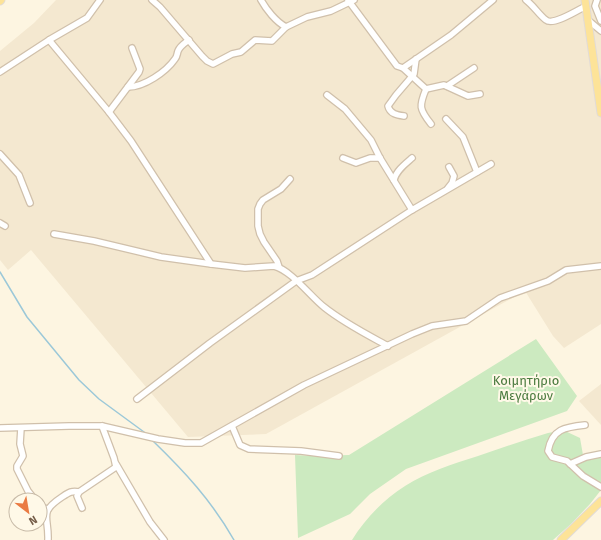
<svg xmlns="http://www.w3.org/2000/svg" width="601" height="540" viewBox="0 0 601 540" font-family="'Fira Sans',sans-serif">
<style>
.residential{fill:#f4e8d0}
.green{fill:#cceac0}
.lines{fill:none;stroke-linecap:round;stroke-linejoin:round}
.stream{stroke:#9cc8d8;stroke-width:1.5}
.minor-casing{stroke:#d0c0ab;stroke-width:8}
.major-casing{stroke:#e1dbd7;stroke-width:9}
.minor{stroke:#fff;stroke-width:5.5}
.major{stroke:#fde398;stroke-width:7}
.labels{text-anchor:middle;stroke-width:4;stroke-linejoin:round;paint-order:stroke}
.park-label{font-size:13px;fill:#4b7b3f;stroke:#fff9e8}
</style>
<rect width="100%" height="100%" fill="#fdf5e1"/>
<g class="residential">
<path d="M56,0H601V324L564,348L553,336L525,291L266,434L188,437L31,250L8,270L0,260V51L34,23Z"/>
<path d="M601,384V425L579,401Z"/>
</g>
<g class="green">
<path d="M536,339L577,396L567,411L406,469L370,494L350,514L298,538L295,455L314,456L349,455Z"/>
<path d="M563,430L580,438L583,455L601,453V490L590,504L571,524L553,540H352C365,519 384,499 405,486C427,472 453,464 478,456C501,448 524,440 548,433Z"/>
</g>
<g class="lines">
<g class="stream">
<path d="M0,272L27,317L79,380L99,399L144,432"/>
<path d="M152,440C185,472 211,500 234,540"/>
</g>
<defs>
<g id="minor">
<path d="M152,0L160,7L202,56L207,61L213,64L232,54L241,52L255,40L272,41L286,27"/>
<path d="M261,0C266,9 276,22 286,27L307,17L331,11L354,0"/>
<path d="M348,0L397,66L403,68L451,35L493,0"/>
<path d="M526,0C534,6 539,15 546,20C553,26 578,10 586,6"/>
<path d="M597,0L595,6L601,21"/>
<path d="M588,20L601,31"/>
<path d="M49,40L109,112L131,141L211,264L245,268L274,266C291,270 311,297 324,307C344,323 366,334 388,346"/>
<path d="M403,68L426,89L444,85L468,96L480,94"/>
<path d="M0,72L49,40L87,18L100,0"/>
<path d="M447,86L474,68"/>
<path d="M128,87C144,87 166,72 175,59C177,57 177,54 178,51C180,46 185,43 189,40"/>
<path d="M426,89C419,106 419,109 431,124"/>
<path d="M327,95L345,109L371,140L380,158L412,210"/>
<path d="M109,112L139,72L140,69L132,48"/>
<path d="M404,116C397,115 390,114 388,106L396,95L414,74L416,59"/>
<path d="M446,119L463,137L477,172"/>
<path d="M0,154L19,175L30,203"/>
<path d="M343,158L356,163L370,158H380"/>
<path d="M394,180C396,171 405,164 412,158"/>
<path d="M448,188L452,183L454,176L449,167"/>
<path d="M0,223L5,226"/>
<path d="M54,234L94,241L161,257L211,264"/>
<path d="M279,267L277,261L264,242L260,234L258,226V209L260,204L263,200L281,189L290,179"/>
<path d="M137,399L210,343L296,281L312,275L412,210L491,164"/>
<path d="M585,425C565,427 552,429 548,451L552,457L567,461L583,476L601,487"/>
<path d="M232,426L240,445L249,449L301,451L339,456"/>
<path d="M0,428L69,426H102L158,439L185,443H201L304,385L412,334L432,326L466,321L500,298L548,281L566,270L601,266"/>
<path d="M21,428L20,444L23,456L17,466V469L28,491L35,500"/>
<path d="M116,464L150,522L164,540"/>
<path d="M570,464L586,457L601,454"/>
<path d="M40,506L43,508L48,509"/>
<path d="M82,508L77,496L79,492L116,467L114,458L102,426"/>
<path d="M48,540C49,516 38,513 62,497C68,493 72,490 79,492"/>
</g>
<g id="major">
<path d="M585,0L601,113"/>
<path d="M0,1L1,0"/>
<path d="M561,540L601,501"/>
</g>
</defs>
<use href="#minor" class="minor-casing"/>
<use href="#major" class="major-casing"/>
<use href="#minor" class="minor"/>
<use href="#major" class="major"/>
</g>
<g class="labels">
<g class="park-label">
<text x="526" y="385">Κοιμητήριο<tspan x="526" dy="15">Μεγάρων</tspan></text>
</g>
</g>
<g transform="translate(28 512) rotate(149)"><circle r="19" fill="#fff9e8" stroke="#c8bba8"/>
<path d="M0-3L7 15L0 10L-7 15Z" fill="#ea7b43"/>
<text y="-6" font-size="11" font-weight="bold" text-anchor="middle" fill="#755d48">N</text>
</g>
</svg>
